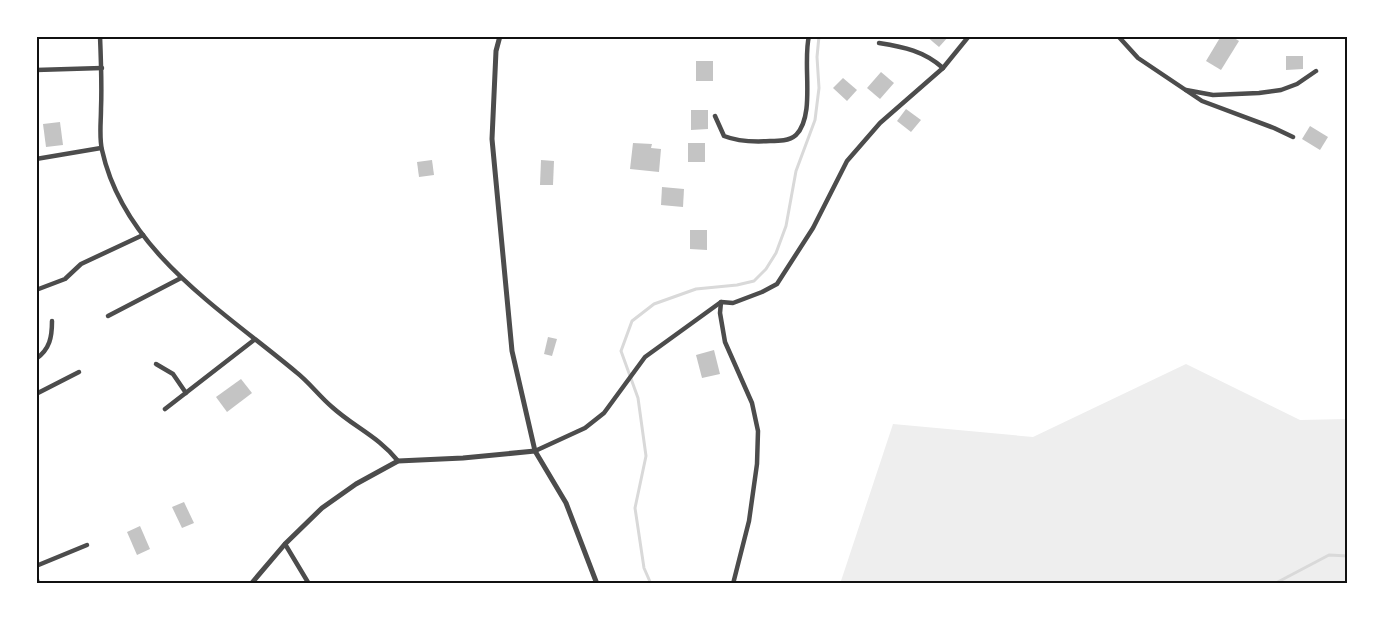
<svg xmlns="http://www.w3.org/2000/svg" width="1384" height="620" viewBox="0 0 1384 620" font-family="'Exo 2',sans-serif">
<style>
.green{fill:#eee}
.lines{fill:none;stroke-linecap:round;stroke-linejoin:round}
.stream{stroke:#d9d9d9;stroke-width:3}
.building{fill:#c4c4c4}
.minor{stroke:#4c4c4c;stroke-width:4.5}
.tertiary{stroke:#4c4c4c;stroke-width:5}
.neatline{fill:none;stroke:#111;stroke-width:2}
</style>
<rect width="100%" height="100%" fill="#fff"/>
<path class="green" d="M1186,364L1300,420L1348,419V584H840L893,424L1033,437Z"/>
<g class="lines">
<g class="stream">
<path d="M651,584L644,568L635,508L646,456L638,398L621,351L632,321L654,304L696,289L737,285L754,281L766,269L776,253L786,226L796,171L815,120L819,88L817,57L819,36"/>
<path d="M1274,584L1329,555L1348,556"/>
</g>
</g>
<g class="building">
<path d="M926,36H949L939,47Z"/>
<path d="M1221,36H1231L1239,41L1221,70L1206,61Z"/>
<path d="M1286,56H1303V69L1286,70Z"/>
<rect x="696" y="61" width="17" height="20"/>
<path d="M881,72L894,83L880,99L867,88Z"/>
<path d="M843,78L857,90L847,101L833,88Z"/>
<path d="M906,109L921,120L911,132L897,121Z"/>
<path d="M691,110H708V129L691,130Z"/>
<path d="M60,122L63,145L46,147L43,124Z"/>
<path d="M1310,126L1328,137L1320,150L1302,139Z"/>
<path d="M633,143L652,144L651,148L661,149L659,172L630,169Z"/>
<rect x="688" y="143" width="17" height="19"/>
<path d="M432,160L434,175L419,177L417,162Z"/>
<path d="M541,160L554,161L553,185H540Z"/>
<path d="M662,187L684,189L683,207L661,205Z"/>
<path d="M690,230H707V250L690,249Z"/>
<path d="M548,337L557,339L552,356L544,354Z"/>
<path d="M714,350L720,374L702,378L696,355Z"/>
<path d="M241,379L252,393L227,412L216,397Z"/>
<path d="M184,502L194,523L182,528L172,507Z"/>
<path d="M140,526L150,549L137,555L127,532Z"/>
</g>
<g class="lines">
<g class="minor">
<path d="M100,36C101,60 102,85 101,109C101,122 99,137 102,150C124,251 222,310 296,372C309,382 319,396 332,407C354,427 379,437 398,461"/>
<path d="M1118,36L1138,58L1202,101L1274,128L1293,137"/>
<path d="M879,43C904,47 924,51 943,68"/>
<path d="M36,70L102,68"/>
<path d="M1186,90L1213,95L1259,93L1281,90L1297,84L1316,71"/>
<path d="M715,116L724,136C739,142 754,142 770,141C779,141 789,141 796,135C816,115 802,63 809,36"/>
<path d="M36,159L101,148"/>
<path d="M36,290L65,279L81,264L143,235"/>
<path d="M721,302L720,313L725,342L752,403L758,431L757,464L749,521L733,584"/>
<path d="M108,316L181,278"/>
<path d="M36,359C50,349 52,337 52,321"/>
<path d="M156,364L173,374L186,393"/>
<path d="M36,394L79,372"/>
<path d="M165,409L254,340"/>
<path d="M535,451L585,428L604,413L645,357L721,302L733,303L762,292L777,284L813,228L847,161L880,123L943,68L969,36"/>
<path d="M285,544L309,584"/>
<path d="M36,566L87,545"/>
<path d="M36,576L38,584"/>
</g>
<g class="tertiary">
<path d="M500,36L496,51L492,139L512,351L535,451L566,503L597,584"/>
<path d="M251,584L285,544L322,508L356,484L398,461L463,458L535,451"/>
</g>
</g>
<rect width="1384" height="620" fill="none" stroke="#ffffff" stroke-width="75"/>
<rect x="38" y="38" width="1308" height="544" class="neatline"/>
</svg>
